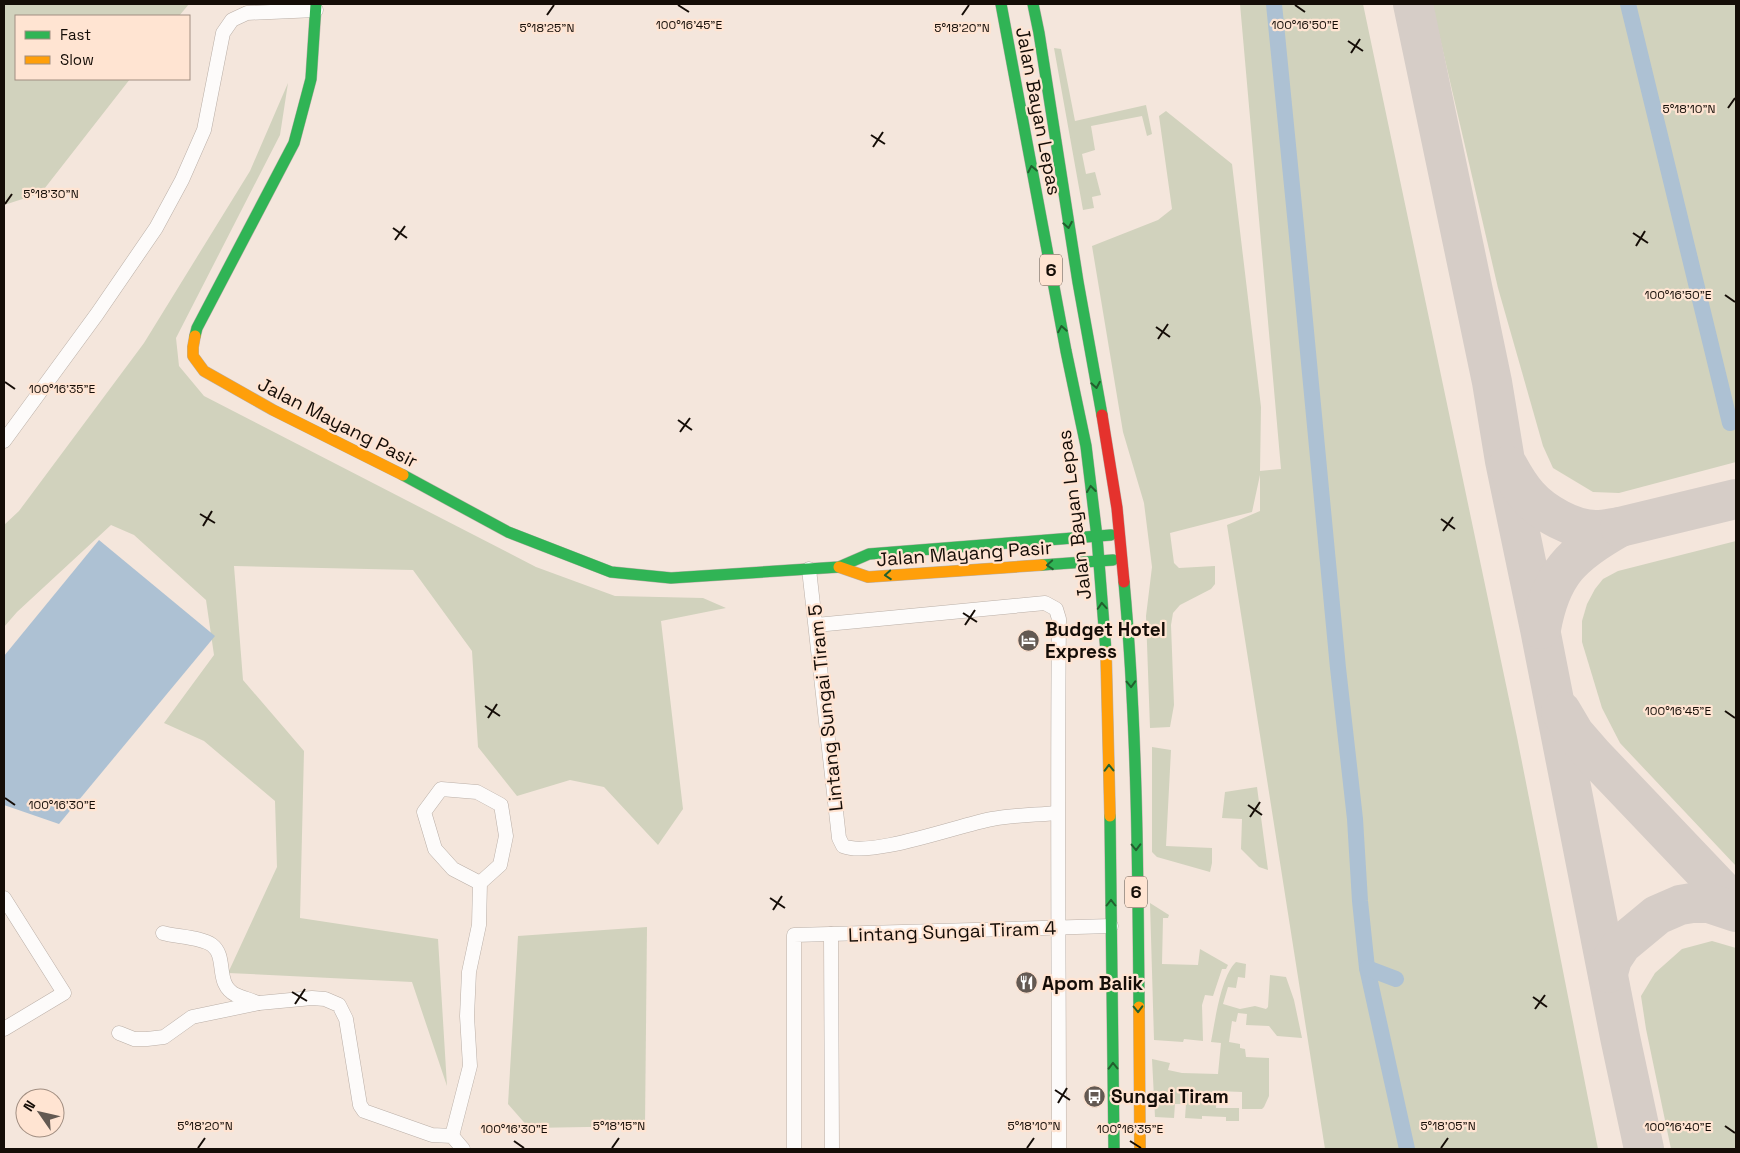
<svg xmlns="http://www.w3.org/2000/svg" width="1740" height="1153" viewBox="0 0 1740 1153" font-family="'Space Grotesk',sans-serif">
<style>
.green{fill:#d1d2bd}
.water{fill:#adc1d3}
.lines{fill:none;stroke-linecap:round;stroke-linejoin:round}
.canal{stroke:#adc1d3;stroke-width:16}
.taxiway{stroke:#d6cdc7;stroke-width:40}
.street-casing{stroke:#baafa7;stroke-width:15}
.fast-casing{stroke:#baafa7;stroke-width:12}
.slow-casing{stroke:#baafa7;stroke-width:12}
.jam-casing{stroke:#baafa7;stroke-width:12}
.street{stroke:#fdfbfa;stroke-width:14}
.fast{stroke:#30b455;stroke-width:11}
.slow{stroke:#ff9f0a;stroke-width:11}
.jam{stroke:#e5322d;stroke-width:11}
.oneway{stroke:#22602e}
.ticks{fill:none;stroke:#150d07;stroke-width:2}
.labels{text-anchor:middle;stroke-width:4.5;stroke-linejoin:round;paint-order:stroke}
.shield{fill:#ffe4d2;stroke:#5b4e44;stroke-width:1}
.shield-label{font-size:18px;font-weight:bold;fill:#150d07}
.street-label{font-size:19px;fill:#150d07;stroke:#ffe4d2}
.poi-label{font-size:19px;font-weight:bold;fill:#150d07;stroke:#ffe4d2;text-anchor:start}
.ticks-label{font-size:12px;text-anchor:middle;fill:#150d07;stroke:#ffe4d2;stroke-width:4.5;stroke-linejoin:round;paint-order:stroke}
</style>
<rect width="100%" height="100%" fill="#f4e6dc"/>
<g class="green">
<path d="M4,4H189L179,16H16V79H130L41,193L4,205Z"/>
<path d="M1240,4H1363L1517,737L1598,1149H1325L1227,525L1260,511V475L1252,512L1170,533L1174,563L1179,568L1215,566V584L1211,589L1180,605L1173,613L1171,625L1174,705L1170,727L1150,728L1146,616L1152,567L1144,503L1123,432L1092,246L1158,220L1172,209L1159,116L1166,111L1232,164L1261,407L1260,471L1281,469Z"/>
<path d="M1432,4H1736V462L1619,493L1593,492L1553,468L1543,446L1498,288Z"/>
<path d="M1054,48L1061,49L1075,121L1146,105L1152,134L1147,136L1142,116L1091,126L1095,150L1082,154L1086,174L1095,172L1101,195L1092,197L1094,208L1083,210Z"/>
<path d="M288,83L280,135L176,338L179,366L204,396L536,567L615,596L703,598L726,608L661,621L683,809L658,845L604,787L570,780L517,796L478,747L472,651L413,570L234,566L243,680L304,751L300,918L438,939L447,1086L412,982L228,973L277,867L275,801L204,741L164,723L214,655L206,600L134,535L111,525L17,612L4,627V525L19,511L144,343L250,171Z"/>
<path d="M1736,541V866L1620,743L1602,708L1582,642V621L1587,604L1595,589L1603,579L1618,571Z"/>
<path d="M1152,747L1171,750L1166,846L1212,848V863L1210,872L1157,857L1152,852Z"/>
<path d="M1257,787L1268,870L1259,867L1241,849L1242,819L1222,818L1225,792Z"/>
<path d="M1150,903L1169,915L1168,918H1163L1162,964L1198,965L1200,949L1228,965L1226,969H1222L1213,996L1205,995L1202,1005L1203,1041L1184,1039L1183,1042L1154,1040Z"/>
<path d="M647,927L645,1126L529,1128L508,1104L518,936Z"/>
<path d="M1712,941L1736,948V1149H1671L1646,1029L1641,996L1655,973L1682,949Z"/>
<path d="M1236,962L1246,964L1245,978L1238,977L1236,988L1228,987L1223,1004L1240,1009L1255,1006L1266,1009L1268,1007L1270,975L1286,977L1294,1000L1302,1038L1277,1036L1269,1026L1246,1025L1247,1014L1238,1013L1236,1022L1232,1021L1229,1042L1240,1044V1048L1245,1049L1246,1057L1269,1058V1096L1264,1107L1262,1109H1242V1092L1217,1091L1216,1108H1239V1121H1226V1117L1202,1116V1119L1185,1118L1186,1104H1175L1174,1118L1155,1117L1152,1059L1170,1063L1168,1070L1182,1073L1218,1074L1221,1043L1211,1042C1215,1021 1221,976 1236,962Z"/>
</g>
<path class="water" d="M99,540L215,636L59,824L4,805V656Z"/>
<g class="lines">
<g class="canal">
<path d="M1274,4L1296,226L1338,668L1355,819L1360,901L1367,968L1407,1149"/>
<path d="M1628,4L1730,423"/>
<path d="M1367,968L1396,979"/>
</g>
<g class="taxiway">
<path d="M1413,4L1492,382L1505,461L1540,629L1620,1037L1644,1149"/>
<path d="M1508,466C1514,477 1520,487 1528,496C1543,513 1573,530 1596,530C1604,530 1612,528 1620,527C1572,554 1551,573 1541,629"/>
<path d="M1620,527L1736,499"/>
<path d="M1561,711L1574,733L1594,756L1736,905"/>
<path d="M1608,973L1612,959L1622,944L1657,915L1680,905L1692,903H1709L1736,912"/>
</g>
<defs>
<g id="street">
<path d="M4,441L97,314L156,228L182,180L204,130L223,33L232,20L247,13L316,10"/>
<path d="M809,569L839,838L843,846C871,858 959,825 992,819C1013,815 1036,815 1057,813"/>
<path d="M816,625L1045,603L1056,609L1059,619C1057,796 1059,972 1059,1149"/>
<path d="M4,898L64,993L4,1029"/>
<path d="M163,933C177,937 201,937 212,945C228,957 214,984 236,995C243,998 251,1000 258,1003"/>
<path d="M831,934L832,1149"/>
<path d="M119,1033L134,1039H147L164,1037L192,1017L259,1003L312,998L325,999L339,1005L346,1019L360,1105L364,1111L432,1135L452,1136L463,1149"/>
<path d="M452,1136L470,1066L467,1016L469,972L479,925L480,883L453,869L435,849L424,812L441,789L477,792L501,805L506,836L500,865L480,883"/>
<path d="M794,1149V935L1111,926"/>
</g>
<g id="fast">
<path d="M1001,4L1066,351L1086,446L1097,537L1106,652"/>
<path d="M1033,4L1039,33L1078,282L1102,415"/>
<path d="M195,336L197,328L294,143L311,79L316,4"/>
<path d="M403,475L508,532L611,572L671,578L839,567L869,554L1111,535"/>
<path d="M1042,565L1113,560"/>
<path d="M1124,582C1137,723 1138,865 1139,1007"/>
<path d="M1110,816L1114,1149"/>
</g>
<g id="slow">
<path d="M195,336L193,347V356L204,371L273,410L403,475"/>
<path d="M839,567L868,577L1042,565"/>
<path d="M1106,652L1110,816"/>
<path d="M1139,1007L1140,1149"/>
</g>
<path id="jam" d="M1102,415L1117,508L1124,582"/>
</defs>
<use href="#street" class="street-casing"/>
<use href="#fast" class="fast-casing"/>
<use href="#slow" class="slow-casing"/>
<use href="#jam" class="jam-casing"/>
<use href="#street" class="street"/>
<use href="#fast" class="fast"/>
<use href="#slow" class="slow"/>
<use href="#jam" class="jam"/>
</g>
<defs><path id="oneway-chevron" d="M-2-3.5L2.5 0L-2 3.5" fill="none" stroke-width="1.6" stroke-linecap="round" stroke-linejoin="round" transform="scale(1.25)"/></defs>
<g class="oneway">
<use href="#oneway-chevron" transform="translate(1032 169) rotate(-101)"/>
<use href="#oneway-chevron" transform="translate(1068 225) rotate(80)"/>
<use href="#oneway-chevron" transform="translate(1062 329) rotate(-100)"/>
<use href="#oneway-chevron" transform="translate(1096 385) rotate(80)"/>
<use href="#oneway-chevron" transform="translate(1091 489) rotate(-97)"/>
<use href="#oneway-chevron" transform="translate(1050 565) rotate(176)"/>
<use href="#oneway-chevron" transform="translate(888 575) rotate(176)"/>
<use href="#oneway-chevron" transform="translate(1102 606) rotate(-94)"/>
<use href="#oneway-chevron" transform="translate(1131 684) rotate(88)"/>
<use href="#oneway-chevron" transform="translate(1109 768) rotate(-91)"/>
<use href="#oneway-chevron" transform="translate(1136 847) rotate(89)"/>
<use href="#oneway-chevron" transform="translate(1111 903) rotate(-90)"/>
<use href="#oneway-chevron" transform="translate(1138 1009) rotate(89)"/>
<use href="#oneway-chevron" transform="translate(1113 1066) rotate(-91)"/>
</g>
<path class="ticks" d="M678,5L689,12M1295,5L1305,12M547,15L554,5M962,15L969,5M1348,41L1363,51M1351,53L1360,39M1728,108L1735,98M871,135L885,144M873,147L883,132M5,204L12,194M393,228L407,238M1633,233L1648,243M395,240L405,226M1636,246L1645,231M1725,295L1735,302M1156,327L1170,337M1158,339L1168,324M5,382L15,389M678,420L692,430M680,432L690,418M200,514L215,523M1441,519L1455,529M203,526L212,511M1443,531L1453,517M963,613L977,622M965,625L975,610M485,706L500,716M1725,711L1735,718M488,718L497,704M5,798L15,805M1248,805L1262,815M1250,817L1260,802M770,898L785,908M773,910L782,896M292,992L307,1001M1533,997L1547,1007M295,1004L305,989M1535,1009L1545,995M1055,1090L1070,1100M1058,1103L1067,1088M1725,1126L1735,1133M514,1141L524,1148M1130,1141L1141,1148M198,1148L205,1138M612,1148L619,1138M1027,1148L1034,1138M1441,1148L1448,1138"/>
<defs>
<symbol id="hotel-disc" viewBox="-11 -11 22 22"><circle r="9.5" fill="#635952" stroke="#ffe4d2"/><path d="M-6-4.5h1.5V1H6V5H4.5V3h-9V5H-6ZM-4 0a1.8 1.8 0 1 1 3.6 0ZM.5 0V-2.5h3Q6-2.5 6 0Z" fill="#fff"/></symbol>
<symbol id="restaurant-disc" viewBox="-11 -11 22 22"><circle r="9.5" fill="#635952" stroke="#ffe4d2"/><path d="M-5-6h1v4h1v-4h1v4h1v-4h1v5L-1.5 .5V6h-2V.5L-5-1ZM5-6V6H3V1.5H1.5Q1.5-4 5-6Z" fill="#fff"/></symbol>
<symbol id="bus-disc" viewBox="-11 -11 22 22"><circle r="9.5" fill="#635952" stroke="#ffe4d2"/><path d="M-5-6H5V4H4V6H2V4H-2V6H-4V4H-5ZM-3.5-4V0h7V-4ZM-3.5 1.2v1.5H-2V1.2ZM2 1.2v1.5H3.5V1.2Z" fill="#fff"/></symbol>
</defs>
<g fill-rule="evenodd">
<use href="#hotel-disc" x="1016" y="628" width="25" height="25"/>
<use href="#restaurant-disc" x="1014" y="970" width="25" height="25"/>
<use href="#bus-disc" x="1082" y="1084" width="25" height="25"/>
</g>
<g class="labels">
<g class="shield">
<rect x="1040" y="254.5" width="22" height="31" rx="4"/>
<rect x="1125" y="876.5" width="22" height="31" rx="4"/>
</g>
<g class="shield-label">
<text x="1051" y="276">6</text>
<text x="1136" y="898">6</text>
</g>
<g class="street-label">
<text transform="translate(1039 111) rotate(79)" y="7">Jalan Bayan Lepas</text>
<text transform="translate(338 422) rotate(27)" y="7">Jalan Mayang Pasir</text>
<text transform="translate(1074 515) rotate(-97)" y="7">Jalan Bayan Lepas</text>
<text transform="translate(964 553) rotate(-4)" y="7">Jalan Mayang Pasir</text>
<text transform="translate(825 708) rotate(-96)" y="7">Lintang Sungai Tiram 5</text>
<text transform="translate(952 931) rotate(-2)" y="7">Lintang Sungai Tiram 4</text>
</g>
<g class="poi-label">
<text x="1045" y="636">Budget Hotel<tspan x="1045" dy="22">Express</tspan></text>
<text x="1042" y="990">Apom Balik</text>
<text x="1111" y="1103">Sungai Tiram</text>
</g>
</g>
<g class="ticks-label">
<text x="689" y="29">100°16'45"E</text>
<text x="1305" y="29">100°16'50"E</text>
<text x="547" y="32">5°18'25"N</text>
<text x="962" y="32">5°18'20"N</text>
<text x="1689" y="113">5°18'10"N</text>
<text x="51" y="198">5°18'30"N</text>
<text x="1678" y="299">100°16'50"E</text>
<text x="62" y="393">100°16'35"E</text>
<text x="1678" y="715">100°16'45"E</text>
<text x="62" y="809">100°16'30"E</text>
<text x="205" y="1130">5°18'20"N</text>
<text x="619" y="1130">5°18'15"N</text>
<text x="1034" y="1130">5°18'10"N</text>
<text x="1448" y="1130">5°18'05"N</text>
<text x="1678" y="1131">100°16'40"E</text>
<text x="514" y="1133">100°16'30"E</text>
<text x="1130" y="1133">100°16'35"E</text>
</g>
<rect width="1740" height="1153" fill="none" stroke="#150d07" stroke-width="10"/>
<rect x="15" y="15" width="175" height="65" fill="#ffe4d2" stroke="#a18e81"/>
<rect x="25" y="31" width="25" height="8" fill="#30b455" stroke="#a18e81"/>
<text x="60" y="40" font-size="15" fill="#150d07">Fast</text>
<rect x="25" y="56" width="25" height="8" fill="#ff9f0a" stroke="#a18e81"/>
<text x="60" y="65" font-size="15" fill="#150d07">Slow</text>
<g transform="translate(40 1113) rotate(304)"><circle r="24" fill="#ffe4d2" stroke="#a18e81"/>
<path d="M0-4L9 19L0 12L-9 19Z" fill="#635952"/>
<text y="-8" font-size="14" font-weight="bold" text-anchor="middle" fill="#150d07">N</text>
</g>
</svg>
